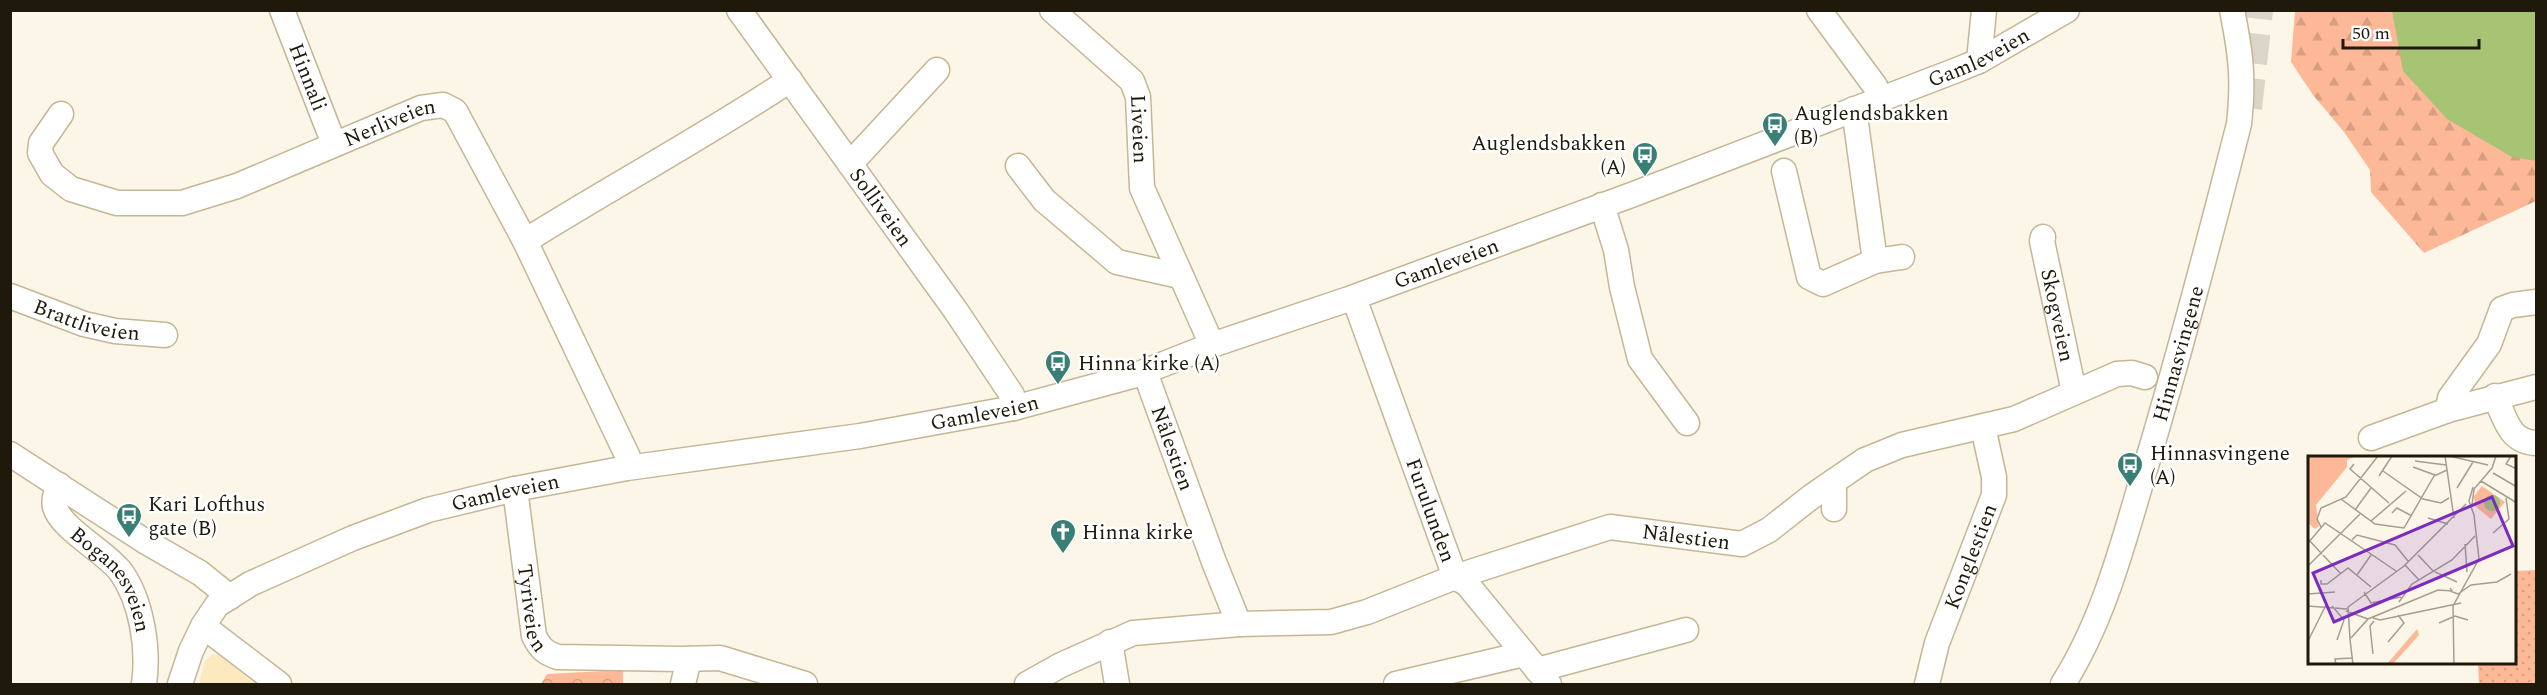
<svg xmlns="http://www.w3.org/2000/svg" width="2547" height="695" viewBox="0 0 2547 695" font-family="Spectral,serif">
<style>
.built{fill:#fce9be}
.grass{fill:url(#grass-dots)}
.forest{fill:url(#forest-firs)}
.park{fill:url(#park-crowns)}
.water{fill:#a7c374}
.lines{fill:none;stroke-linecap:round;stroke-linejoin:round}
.major-tunnel{stroke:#dbd5c7;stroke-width:30;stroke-dasharray:30 15;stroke-linecap:butt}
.minor-casing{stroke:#c5b694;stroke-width:27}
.minor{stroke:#fff;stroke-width:24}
.labels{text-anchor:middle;stroke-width:5;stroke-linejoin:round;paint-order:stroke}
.street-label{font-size:21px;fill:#1f190c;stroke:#fff}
.poi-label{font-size:21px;fill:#1f190c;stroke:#fff;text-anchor:start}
.inset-road{fill:none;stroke:#a49e90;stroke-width:1.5}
.view{fill:#7b2cbf;fill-opacity:0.15;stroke:#7b2cbf;stroke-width:3}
.inset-edge{fill:none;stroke:#1f190c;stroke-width:3}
</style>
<defs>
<pattern id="grass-dots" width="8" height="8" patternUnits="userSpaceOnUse" patternTransform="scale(1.5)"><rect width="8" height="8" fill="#fdb997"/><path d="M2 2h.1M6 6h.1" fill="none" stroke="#d89e81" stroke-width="1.8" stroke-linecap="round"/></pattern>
<pattern id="forest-firs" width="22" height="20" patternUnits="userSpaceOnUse" patternTransform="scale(1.5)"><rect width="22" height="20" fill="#fdb997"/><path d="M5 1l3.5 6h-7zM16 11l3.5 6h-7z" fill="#d89e81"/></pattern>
<pattern id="park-crowns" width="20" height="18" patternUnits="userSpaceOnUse" patternTransform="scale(1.5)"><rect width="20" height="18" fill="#fdb997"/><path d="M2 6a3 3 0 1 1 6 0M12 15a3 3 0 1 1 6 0" fill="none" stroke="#d89e81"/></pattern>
</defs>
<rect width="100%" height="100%" fill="#fcf6e8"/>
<path class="built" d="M213,654L219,655L255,684H199L205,661Z"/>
<path class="grass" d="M2536,570V684H2479L2478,664H2516V571Z"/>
<path class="forest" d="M2295,11H2536V201L2424,253L2371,192L2370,170L2344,132L2313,95L2291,62Z"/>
<path class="park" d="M623,670V684H541L547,674Z"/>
<path class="water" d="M2392,11H2536V161L2512,157L2447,119L2403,71Z"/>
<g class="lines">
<path class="major-tunnel" d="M2247,108L2258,10"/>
<defs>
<g id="minor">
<path id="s1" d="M282,10L334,144"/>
<path id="s2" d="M739,10L956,311L1012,395L1014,408"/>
<path id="s3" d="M1052,10L1132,81L1138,97L1142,188L1212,345"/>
<path d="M1819,10L1875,86L1881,99"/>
<path d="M1979,61L1984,10"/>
<path d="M1854,109L1875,261"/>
<path id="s4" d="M61,114L41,143L40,153L52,174L71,189L117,203H182L237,186L421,108L443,105L455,111L525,241L628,457L627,468"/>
<path d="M850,164L937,70"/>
<path d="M1018,166L1044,200L1117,262L1180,276"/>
<path d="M1784,171L1809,277L1823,284L1875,261L1902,257"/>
<path d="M1602,205L1616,250L1622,287L1640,359L1687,423"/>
<path id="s5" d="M2043,237L2042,241L2074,392"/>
<path d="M525,241C613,186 704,137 790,80"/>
<path id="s6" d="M10,296L84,324L115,331L165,335"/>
<path id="s7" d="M1358,309L1455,577L1467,584L1549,684"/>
<path id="s8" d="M1145,372L1214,562L1239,624"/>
<path d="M2495,396C2505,418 2509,442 2536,443"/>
<path d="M2448,410L2450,398L2489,344L2502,309L2513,305L2536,302"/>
<path d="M2371,438L2448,410L2536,387"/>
<path d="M10,454L143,540L200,573L230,597"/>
<path id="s9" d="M59,485C56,492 53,500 55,507C61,529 106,552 121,572C142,602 149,649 144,684"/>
<path id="s10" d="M515,489L534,636C540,648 545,653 558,657L680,659L720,658L805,684"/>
<path d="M1834,509V481"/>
<path d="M203,626L279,684"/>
<path d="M1110,642L1117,684"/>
<path d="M1537,670L1686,630"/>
<path id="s11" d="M180,684L191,651L203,626L217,605L250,584L353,538L428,510L515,489L627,468L860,436L1014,408L1136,375L1212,345L1349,299L1634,194L1957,70L1979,61L2067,10"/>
<path d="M683,684L689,659"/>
<path id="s12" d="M1027,684L1061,665L1133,633L1239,624L1331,622L1367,612L1455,577L1610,527L1742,544L1769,530L1811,497L1865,460L1902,445L2014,419L2117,374L2132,373L2145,377"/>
<path d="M1396,684L1524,654"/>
<path id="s13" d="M1927,684L1937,643L1994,495V477L1983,427"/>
<path id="s14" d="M2063,684C2103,621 2122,547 2143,476C2178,360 2209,242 2239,124C2244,79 2241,55 2232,10"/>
</g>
</defs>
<use href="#minor" class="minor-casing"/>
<use href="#minor" class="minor"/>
</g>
<defs>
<symbol id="bus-pin" viewBox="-11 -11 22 30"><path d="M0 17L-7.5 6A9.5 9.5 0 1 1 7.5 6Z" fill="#3a7f75" stroke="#fff"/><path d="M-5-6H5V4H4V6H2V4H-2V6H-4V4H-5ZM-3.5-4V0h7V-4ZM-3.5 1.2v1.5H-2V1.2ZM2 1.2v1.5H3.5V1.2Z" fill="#fff"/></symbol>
<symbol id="church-pin" viewBox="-11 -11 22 30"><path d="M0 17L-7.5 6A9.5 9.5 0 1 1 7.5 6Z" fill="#3a7f75" stroke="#fff"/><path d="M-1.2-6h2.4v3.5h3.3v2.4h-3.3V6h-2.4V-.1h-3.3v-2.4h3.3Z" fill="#fff"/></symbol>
</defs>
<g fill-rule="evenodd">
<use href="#bus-pin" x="1760" y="110" width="30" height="40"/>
<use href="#bus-pin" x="1630" y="140" width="30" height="40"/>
<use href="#bus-pin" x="1043" y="348" width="30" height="40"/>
<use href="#bus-pin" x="2115" y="450" width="30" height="40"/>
<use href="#bus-pin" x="114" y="501" width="30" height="40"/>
<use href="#church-pin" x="1048" y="517" width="30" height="40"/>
</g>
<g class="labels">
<g class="street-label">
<text dy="7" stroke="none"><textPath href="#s11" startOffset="1942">Gamleveien</textPath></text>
<text dy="7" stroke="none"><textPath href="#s1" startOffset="72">Hinnali</textPath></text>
<text dy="7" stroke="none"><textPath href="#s4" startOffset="430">Nerliveien</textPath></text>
<text dy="7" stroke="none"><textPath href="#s3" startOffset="156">Liveien</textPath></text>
<text dy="7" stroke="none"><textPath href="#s2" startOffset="243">Solliveien</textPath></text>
<text dy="7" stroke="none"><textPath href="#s11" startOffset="1371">Gamleveien</textPath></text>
<text dy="7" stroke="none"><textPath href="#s5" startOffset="80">Skogveien</textPath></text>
<text dy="7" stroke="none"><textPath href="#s6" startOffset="81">Brattliveien</textPath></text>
<text dy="7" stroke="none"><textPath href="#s14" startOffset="351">Hinnasvingene</textPath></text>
<text dy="7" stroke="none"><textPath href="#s11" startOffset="885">Gamleveien</textPath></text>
<text dy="7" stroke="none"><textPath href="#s8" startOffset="81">Nålestien</textPath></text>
<text dy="7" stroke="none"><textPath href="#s11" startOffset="399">Gamleveien</textPath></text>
<text dy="7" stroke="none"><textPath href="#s7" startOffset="214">Furulunden</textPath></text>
<text dy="7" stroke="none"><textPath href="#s12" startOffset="688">Nålestien</textPath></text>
<text dy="7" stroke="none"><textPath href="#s13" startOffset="135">Konglestien</textPath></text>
<text dy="7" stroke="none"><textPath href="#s9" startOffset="117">Boganesveien</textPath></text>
<text dy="7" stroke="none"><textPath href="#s10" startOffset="120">Tyriveien</textPath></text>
</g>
<g class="poi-label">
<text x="1794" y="120">Auglendsbakken<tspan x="1794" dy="24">(B)</tspan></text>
<text x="1626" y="150" text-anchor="end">Auglendsbakken<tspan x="1626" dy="24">(A)</tspan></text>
<text x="1078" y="370">Hinna kirke (A)</text>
<text x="2150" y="460">Hinnasvingene<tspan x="2150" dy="24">(A)</tspan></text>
<text x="148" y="511">Kari Lofthus<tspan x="148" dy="24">gate (B)</tspan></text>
<text x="1082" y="539">Hinna kirke</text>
</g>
</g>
<g transform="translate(2308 456)">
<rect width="208" height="208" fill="#fcf6e8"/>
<path d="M109,173L111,179L85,208H79Z" fill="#fdb997"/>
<path d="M0,0H48L39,4V11L8,49L11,70L7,73L0,67ZM174,30L197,46L183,63L167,50L166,40Z" fill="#fdb997"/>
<path d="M176 47a8 8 0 1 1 16 0a8 8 0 1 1-16 0Z" fill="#a7c374"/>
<path class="inset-road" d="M137,0L146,62M141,0L180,9M203,0L198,8L209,13M107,5L138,9M46,8L42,13L81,47M105,11L127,19M75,15L115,43L133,47L141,42M185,17L209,31M71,20L84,0M173,25L209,47M149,32L165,6M33,43L67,68L96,72L126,20L139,14M164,49L166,33L184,12L188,0M47,54L63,32M84,57L89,52L104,60M120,62L140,68M63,65L98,35M13,71L9,63L13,52L38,41L70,0M185,77L201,63L198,42M0,83L14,98M44,84L49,79L87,89L100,105M0,87L17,67L88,115M157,88L159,116M15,99L33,118M110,99L125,115L149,126M97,109L111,124M0,110L52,58M49,119L63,99M13,124V128H19L40,112L63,131M142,135L150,138L163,129L189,126L203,118M56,136L63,147L93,141M0,138L27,136M91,146L104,128L144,104L167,80M0,150L39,153M24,150L36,164L29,184M38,155L60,163M65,162L72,164L153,147M131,167L147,160L160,164M43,182L60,163L130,134L144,135L142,132M42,183L40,151L96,110L158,48M42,183L45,209M0,185L18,149M80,186L96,167L90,159M65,198L62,170L66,165M28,209L27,203L44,202M146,209L145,150L171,103L166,59L161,45L165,31"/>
<path class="view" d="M184,41L205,90L26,166L5,117Z"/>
<rect width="208" height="208" class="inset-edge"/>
</g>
<rect width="2547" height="695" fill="none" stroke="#1f190c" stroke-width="24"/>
<path d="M2343 39v9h136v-9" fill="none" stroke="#1f190c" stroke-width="3"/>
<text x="2352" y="39" font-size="18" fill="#1f190c" stroke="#ffffff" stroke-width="4.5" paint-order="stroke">50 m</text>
</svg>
